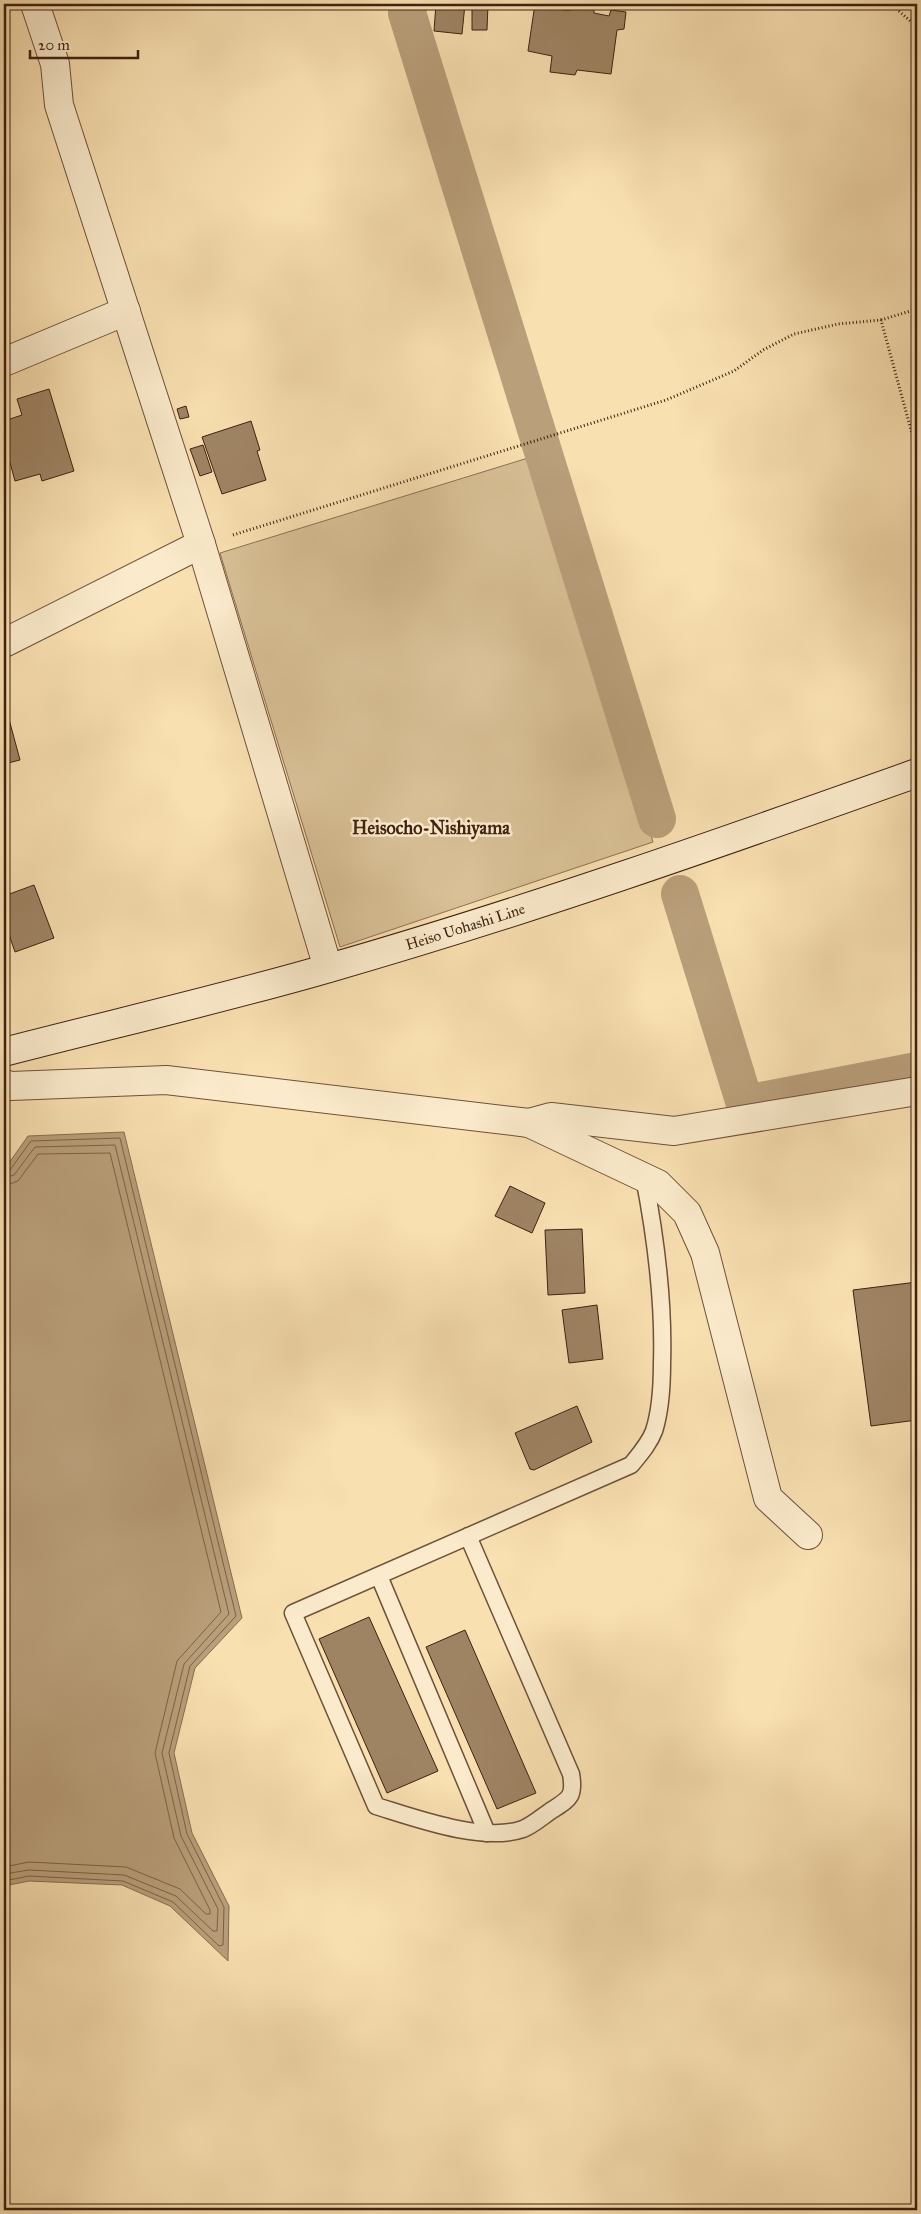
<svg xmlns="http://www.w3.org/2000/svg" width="921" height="2214" viewBox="0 0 921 2214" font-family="'IM FELL Great Primer',serif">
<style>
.green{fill:#d9c096;stroke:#8c7053}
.water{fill:#b99f7a;stroke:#886d50}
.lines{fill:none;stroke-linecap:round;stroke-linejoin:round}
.shore{stroke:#7c6045;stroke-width:1}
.canal{stroke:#b99f7a;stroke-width:38}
.building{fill:#9f8464;stroke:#3e2110}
.lane-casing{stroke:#6d5138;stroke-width:19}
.street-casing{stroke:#6d5138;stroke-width:30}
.secondary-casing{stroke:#3e2110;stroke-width:30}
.path{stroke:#3e2110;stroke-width:3;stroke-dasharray:1 2.5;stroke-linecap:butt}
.lane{stroke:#fbebcc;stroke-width:16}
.street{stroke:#fbebcc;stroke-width:28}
.secondary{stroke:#fbebcc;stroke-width:28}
.labels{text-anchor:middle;stroke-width:5;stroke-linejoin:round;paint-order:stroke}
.street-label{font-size:15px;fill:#3e2110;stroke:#fbebcc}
.quarter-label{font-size:18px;font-weight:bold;fill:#3e2110;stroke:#fbebcc}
</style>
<rect width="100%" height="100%" fill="#f9e0b1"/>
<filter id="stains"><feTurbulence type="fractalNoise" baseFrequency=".004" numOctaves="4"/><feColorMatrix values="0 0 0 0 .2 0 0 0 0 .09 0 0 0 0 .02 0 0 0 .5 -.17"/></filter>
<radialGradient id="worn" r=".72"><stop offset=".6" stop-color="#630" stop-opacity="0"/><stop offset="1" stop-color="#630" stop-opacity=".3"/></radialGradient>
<path class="green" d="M541,454L653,842L340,947L220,553Z"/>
<path class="water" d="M124,1132L242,1618L195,1668L174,1753L192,1833L229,1906L228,1961L170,1906L122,1885L29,1881L4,1886V1170L28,1136Z"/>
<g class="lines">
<g class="shore">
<path d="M4,1172L10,1170L31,1141L120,1138L236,1616L190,1666L169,1753L187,1834L224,1907L223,1945L219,1946L173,1902L123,1881L29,1876L4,1881"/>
<path d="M4,1178L14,1175L35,1147L115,1145L229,1614L184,1664L162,1753L181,1836L218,1909L217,1931H213L176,1896L124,1875L29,1870L4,1874"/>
<path d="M4,1186L18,1181L38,1154L110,1153L221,1612L177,1661L155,1753L174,1838L210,1910V1914H206L180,1889L126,1867L29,1862L4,1867"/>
</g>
<g class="canal">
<path d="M409,4L407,13L657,819"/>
<path d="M680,894L745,1104L917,1071"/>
</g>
</g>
<g class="building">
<path d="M436,4H465L462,34L434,31Z"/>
<path d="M472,4H488L487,30H472Z"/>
<path d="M535,4H564L563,10H571L572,4L594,6V13L609,16L611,10L626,12L624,29L617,30L611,74L577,70L575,75L550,72L552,56L528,51Z"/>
<path d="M49,389L74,471L42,481L40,474L15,481L4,441V421L22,415L17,399Z"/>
<path d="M186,406L189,417L180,419L177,409Z"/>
<path d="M251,421L260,450L257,451L266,480L222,494L202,437Z"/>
<path d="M203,445L212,472L200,476L190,449Z"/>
<path d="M6,708L20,760L4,764V709Z"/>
<path d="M4,828L9,840L4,842Z"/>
<path d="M34,885L54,938L15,952L4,920V896Z"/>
<path d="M510,1186L545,1203L532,1233L495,1216Z"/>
<path d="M582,1229L585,1293L548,1295L545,1230Z"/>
<path d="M917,1282V1420L871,1426L853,1290Z"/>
<path d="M597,1305L603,1359L569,1363L562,1310Z"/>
<path d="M577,1406L592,1442L534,1470L530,1469L515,1433Z"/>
<path d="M369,1617L438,1771L387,1793L319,1639Z"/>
<path d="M465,1630L536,1793L497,1809L426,1647Z"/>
</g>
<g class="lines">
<defs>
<g id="lane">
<path d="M468,1536L571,1774C575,1797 569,1799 552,1810C543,1816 533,1825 523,1829C483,1843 415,1818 376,1806L293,1613L631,1465C640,1454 649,1444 654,1431C661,1409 662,1386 662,1363C664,1300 656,1239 644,1177"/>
<path d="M379,1576L487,1833"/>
</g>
<g id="street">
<path d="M35,4L55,64L59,105L201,544L328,968"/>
<path d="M4,362L126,311"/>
<path d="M4,643L201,544"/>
<path d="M4,1084L11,1086L166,1080L529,1123L658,1184L687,1213L705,1253L768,1498L808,1535"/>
<path d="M529,1123L551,1117L674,1131L917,1091"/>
</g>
<g id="secondary">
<path id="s1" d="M4,1052C112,1024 222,999 329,968C528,911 723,842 917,773"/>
</g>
</defs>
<use href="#lane" class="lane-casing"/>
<use href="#street" class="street-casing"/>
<use href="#secondary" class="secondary-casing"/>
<g class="path">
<path d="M891,4L917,27"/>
<path d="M881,320L917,309"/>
<path d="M233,535L666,400L734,371L763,350L794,334L838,324L881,320L917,452"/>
</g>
<use href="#lane" class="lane"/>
<use href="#street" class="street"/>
<use href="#secondary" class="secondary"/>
</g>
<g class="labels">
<g class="street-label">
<text dy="5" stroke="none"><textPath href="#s1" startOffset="478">Heiso Uohashi Line</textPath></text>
</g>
<g class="quarter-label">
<text x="431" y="834">Heisocho-Nishiyama</text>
</g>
</g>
<rect width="921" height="2214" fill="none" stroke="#f9e0b1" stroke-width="20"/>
<rect x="5" y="5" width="911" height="2204" fill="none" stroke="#3e2110" stroke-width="2.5"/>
<rect x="10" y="10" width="901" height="2194" fill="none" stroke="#3e2110"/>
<path d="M30 50v8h108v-8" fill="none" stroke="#3e2110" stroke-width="2.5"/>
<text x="38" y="50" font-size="15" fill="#3e2110" stroke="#fbebcc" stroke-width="4" paint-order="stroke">20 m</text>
<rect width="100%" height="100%" filter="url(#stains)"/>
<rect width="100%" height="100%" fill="url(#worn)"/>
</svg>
